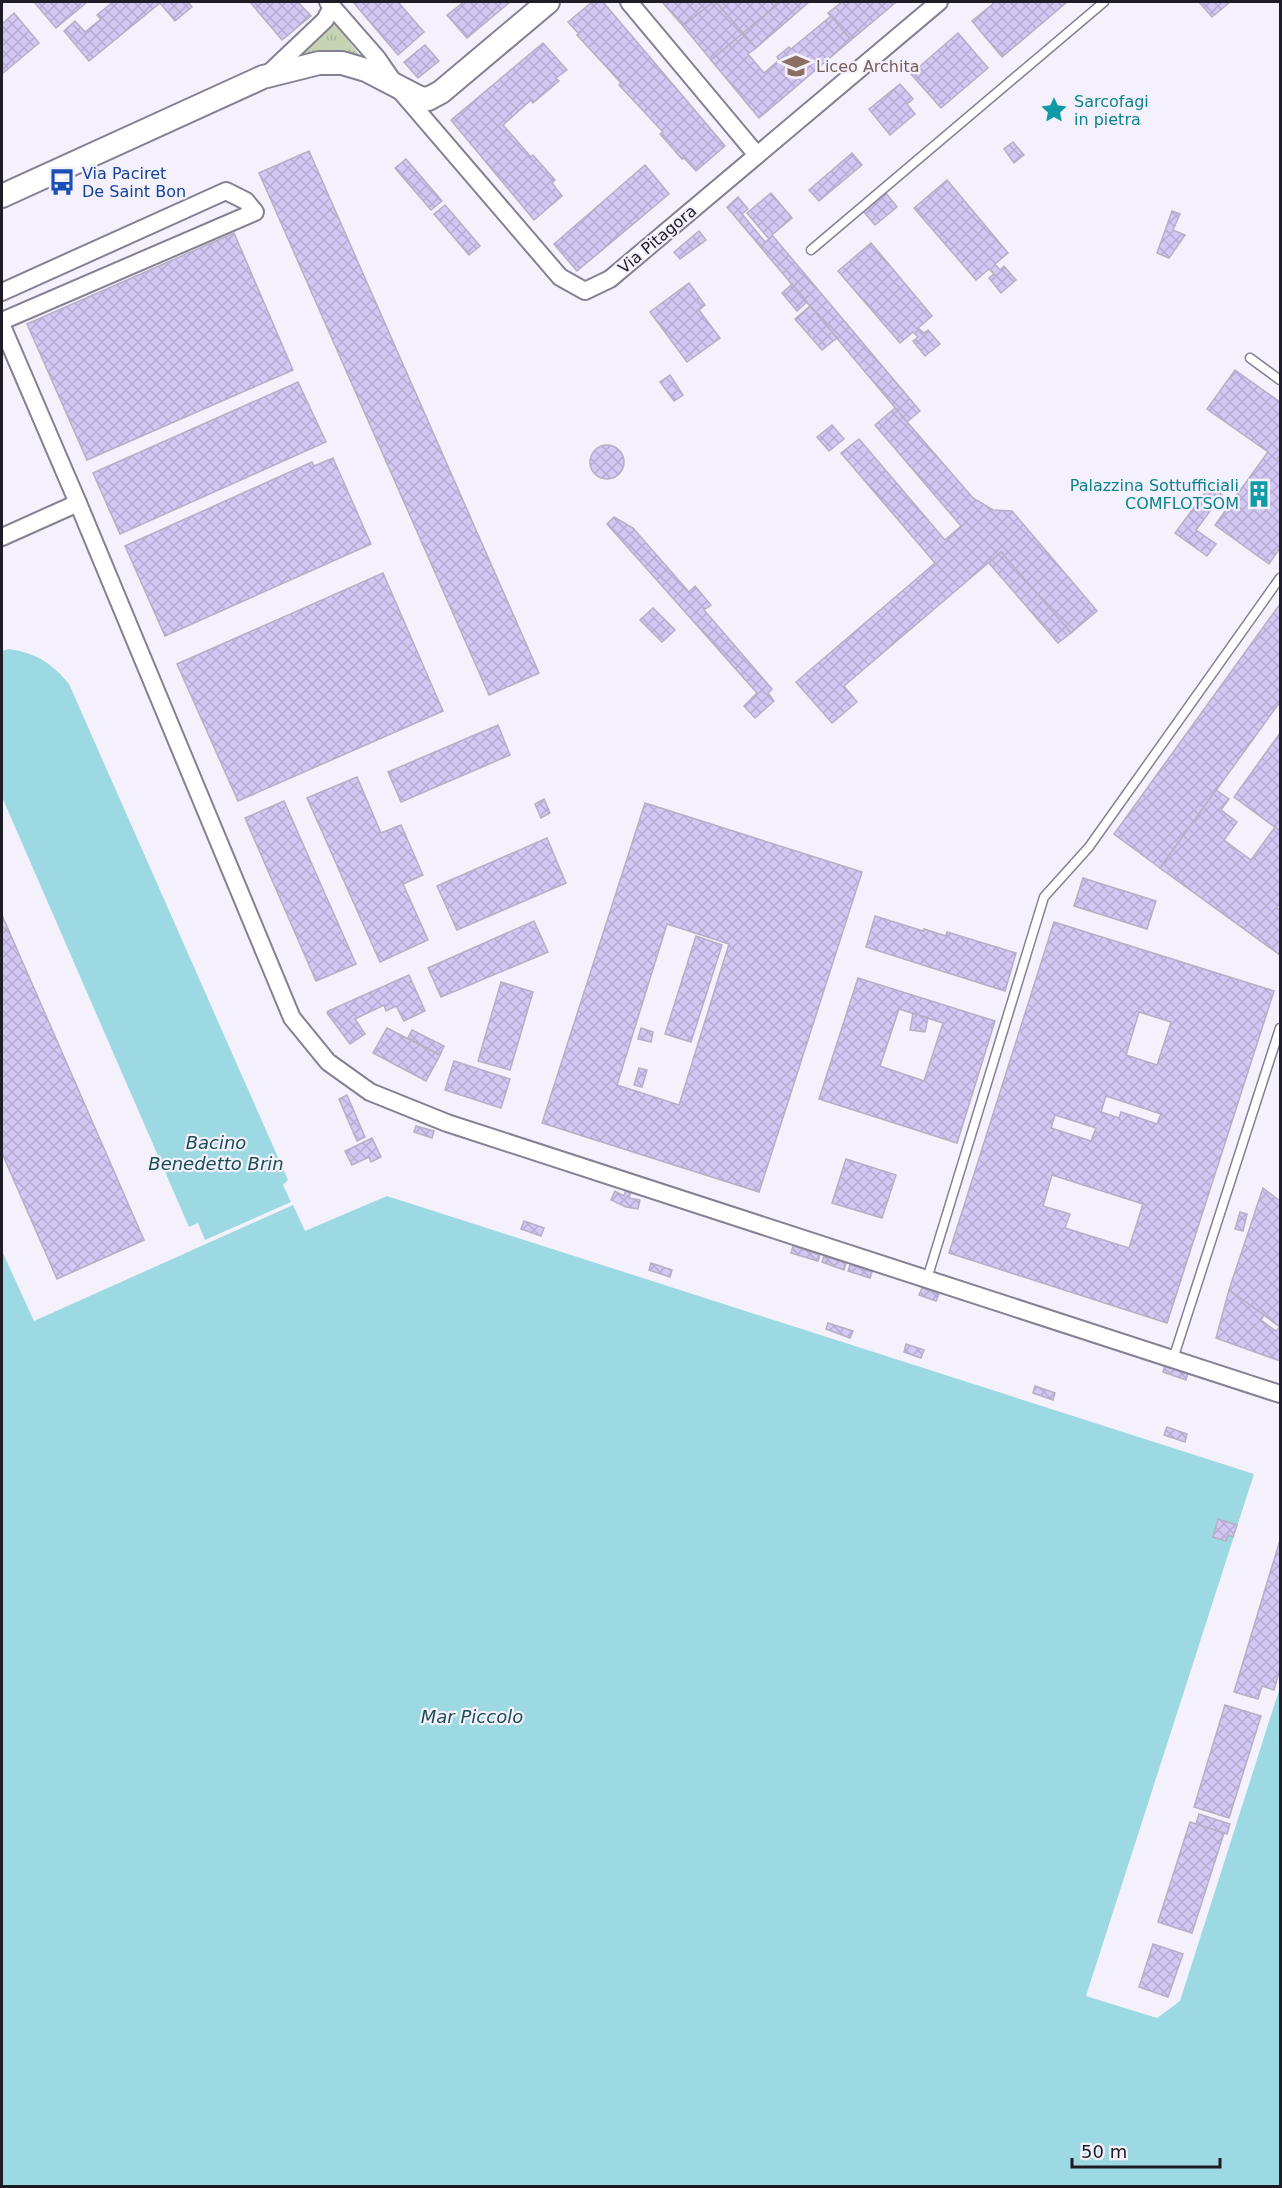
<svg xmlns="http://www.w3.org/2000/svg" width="1282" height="2188" viewBox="0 0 1282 2188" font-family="'DejaVu Sans',sans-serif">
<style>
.grass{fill:url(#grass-tufts)}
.water{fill:#9cd9e2}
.building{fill:url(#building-cross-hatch);stroke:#b5b0c3;stroke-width:1.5;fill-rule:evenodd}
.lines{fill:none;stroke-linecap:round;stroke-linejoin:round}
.lane-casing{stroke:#858092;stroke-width:11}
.street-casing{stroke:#858092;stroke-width:20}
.secondary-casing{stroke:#858092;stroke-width:26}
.lane{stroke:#fff;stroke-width:8}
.street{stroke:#fff;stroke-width:16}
.secondary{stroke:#fff;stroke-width:22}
.labels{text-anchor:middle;stroke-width:4.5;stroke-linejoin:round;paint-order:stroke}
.education-label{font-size:16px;fill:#785e54;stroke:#f4f1fd;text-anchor:start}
.culture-label{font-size:16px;fill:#0d838f;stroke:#f4f1fd;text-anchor:start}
.transit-label{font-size:16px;fill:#164399;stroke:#f4f1fd;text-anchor:start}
.street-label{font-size:16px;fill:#1e1c24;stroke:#f4f1fd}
.water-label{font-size:18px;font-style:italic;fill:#184d54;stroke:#f4f1fd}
</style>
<defs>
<pattern id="grass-tufts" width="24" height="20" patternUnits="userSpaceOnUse" patternTransform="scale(1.5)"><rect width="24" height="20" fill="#c5d5b4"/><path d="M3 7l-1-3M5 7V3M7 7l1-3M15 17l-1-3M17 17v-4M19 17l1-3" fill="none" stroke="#a9b69b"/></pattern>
<pattern id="building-cross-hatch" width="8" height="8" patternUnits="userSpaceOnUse" patternTransform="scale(1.5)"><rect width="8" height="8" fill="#d3c7f4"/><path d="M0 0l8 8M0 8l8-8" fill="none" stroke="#b5aad1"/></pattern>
</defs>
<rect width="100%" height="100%" fill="#f4f1fd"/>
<path class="grass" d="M332,20L362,58H297L315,43Z"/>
<g class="water">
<path d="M9,649C36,653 52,663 69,684L288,1180L283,1185L291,1202L205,1240L198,1223L189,1227L2,797V651Z"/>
<path d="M387,1196L1254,1474L1086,1996L1157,2018L1180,2001L1280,1687V2186H2V1251L34,1321L293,1205L305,1231Z"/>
</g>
<g class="building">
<path d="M34,2H87L56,28Z"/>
<path d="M113,2H188L192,7L175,21L160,3L89,61L64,31L75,21L85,32L101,19L97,15Z"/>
<path d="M250,2H298L311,16L282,40Z"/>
<path d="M353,2H398L424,32L398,55Z"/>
<path d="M464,2H510L467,38L447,15Z"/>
<path d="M592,2H603L725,146L696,171L684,158L682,159L660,134L663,132L619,85L621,83L577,35L579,34L568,22Z"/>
<path d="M662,2H713L683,26Z"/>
<path d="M713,2H716L743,33L711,60L683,26Z"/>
<path d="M716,2H781L743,33Z"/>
<path d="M781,2H809L756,48L743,33Z"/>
<path d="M842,2H894L895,3L851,40L828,13Z"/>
<path d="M995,2H1067L1002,57L972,21Z"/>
<path d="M1199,2H1230L1212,17Z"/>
<path d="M14,13L39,43L2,74V24Z"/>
<path d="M831,16L851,40L759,118L711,60L743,33L756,48L748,54L764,73L779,60L777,57L789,47L791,49Z"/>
<path d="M958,33L988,68L941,108L911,74Z"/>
<path d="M543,43L567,70L556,78L559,81L533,103L531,100L503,125L531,157L533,155L555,180L552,183L562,196L534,220L451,120Z"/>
<path d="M425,45L439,61L418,78L404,62Z"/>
<path d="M900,84L913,99L907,104L915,114L890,135L869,109Z"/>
<path d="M1013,142L1024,155L1014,163L1004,149Z"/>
<path d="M309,151L539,673L489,695L259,173Z"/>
<path d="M852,153L862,165L819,201L809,190Z"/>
<path d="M406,159L442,201L431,210L395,168Z"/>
<path d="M645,165L669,194L577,271L554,244Z"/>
<path d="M947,180L1008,253L995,264L1000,270L1004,266L1016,280L1001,293L989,278L994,274L989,269L976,280L914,208Z"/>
<path d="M885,192L897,207L875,225L863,211Z"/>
<path d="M771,193L792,218L772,235L920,411L907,422L727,207L738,197L748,209L742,214L765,242L769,239L747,213Z"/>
<path d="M445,205L480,246L469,255L434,214Z"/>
<path d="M1172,211L1180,214L1173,230L1185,235L1169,258L1157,253Z"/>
<path d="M699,231L706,240L680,259L674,252Z"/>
<path d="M234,233L293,370L87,460L27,324Z"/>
<path d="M871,243L932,316L918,328L924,333L928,330L940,344L925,356L913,341L918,337L913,332L900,343L838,271Z"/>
<path d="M689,283L705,305L699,310L720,338L687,362L650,312Z"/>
<path d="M792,284L807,302L797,311L782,293Z"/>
<path d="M810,306L837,338L822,350L795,319Z"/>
<path d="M1235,370L1280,402V455L1277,459L1280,462V548L1269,564L1215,525L1268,452L1207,409Z"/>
<path d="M670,375L683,395L674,401L660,382Z"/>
<path d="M298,382L326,442L120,534L93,473Z"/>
<path d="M895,408L973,498L993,510L1012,511L1097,611L1071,633L1001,552L844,686L857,702L832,723L796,682L935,563L841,453L859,439L945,540L961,526L875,425Z"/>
<path d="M832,425L844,439L829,451L817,437Z"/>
<circle cx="607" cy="462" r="17"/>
<path d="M333,458L371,544L165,636L125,546L312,462L314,466Z"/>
<path d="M1210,486L1222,495L1196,530L1216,544L1207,556L1175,533Z"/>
<path d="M614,517L633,528L689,592L695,586L711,605L704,610L772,689L768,693L774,701L755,718L744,706L757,693L607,524Z"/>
<path d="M1001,552L1071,633L1058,643L989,563Z"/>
<path d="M383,573L443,711L238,801L177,664Z"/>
<path d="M1280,604V702L1160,868L1114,834Z"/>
<path d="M653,608L675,630L662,642L640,620Z"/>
<path d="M498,725L510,755L401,802L388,772Z"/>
<path d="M1280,733V831L1234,797Z"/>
<path d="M357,777L381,833L401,825L423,875L403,884L428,940L380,962L307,798Z"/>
<path d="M1216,790L1229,799L1221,810L1237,822L1224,840L1251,860L1275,827L1280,831V902L1277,908L1280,910V955L1160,868Z"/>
<path d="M544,799L550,813L541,818L535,804Z"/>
<path d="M284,801L356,964L316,981L245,818Z"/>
<path d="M645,803L862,872L759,1192L542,1123ZM667,924L729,944L679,1105L617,1085Z"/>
<path d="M547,838L566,883L457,930L437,886Z"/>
<path d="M1083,878L1156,901L1147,929L1074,906Z"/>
<path d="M2,915L144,1240L57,1279L2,1153Z"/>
<path d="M875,916L923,931L924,929L946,936L947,932L1016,953L1005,991L866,947Z"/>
<path d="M534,921L548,952L441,997L428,968Z"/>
<path d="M1054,922L1274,991L1167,1323L949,1253ZM1139,1012L1171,1022L1157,1065L1126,1055ZM1106,1096L1161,1114L1157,1124L1121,1112L1119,1118L1101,1112ZM1055,1115L1096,1128L1091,1141L1051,1128ZM1052,1175L1143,1204L1129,1248L1065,1228L1070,1214L1043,1206Z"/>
<path d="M696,936L722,945L691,1042L665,1034Z"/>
<path d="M409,975L425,1011L404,1021L396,1006L386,1011L384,1005L355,1019L365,1034L350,1044L327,1013L328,1011Z"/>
<path d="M858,978L995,1021L957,1143L819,1099ZM899,1009L943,1023L924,1081L880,1066Z"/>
<path d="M501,982L533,992L510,1070L478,1061Z"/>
<path d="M913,1013L928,1018L925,1032L910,1030Z"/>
<path d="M387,1028L440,1055L426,1081L373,1053Z"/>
<path d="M641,1028L653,1032L651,1042L638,1039Z"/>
<path d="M412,1030L444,1046L440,1055L408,1038Z"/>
<path d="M454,1061L510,1079L501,1108L445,1090Z"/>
<path d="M639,1068L647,1070L642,1087L634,1085Z"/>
<path d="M347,1095L365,1137L357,1141L339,1099Z"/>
<path d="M416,1126L434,1131L432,1138L414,1132Z"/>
<path d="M372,1138L381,1157L371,1162L369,1157L352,1165L345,1151Z"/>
<path d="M846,1159L896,1175L882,1218L832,1203Z"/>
<path d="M627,1187L632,1189L629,1198L640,1200L638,1209L626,1207L611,1200L615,1191L624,1196Z"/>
<path d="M1263,1188L1280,1201V1327L1229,1290Z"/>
<path d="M1240,1212L1247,1214L1243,1231L1235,1229Z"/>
<path d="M524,1221L544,1228L541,1236L521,1229Z"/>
<path d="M793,1246L820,1255L818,1261L791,1253Z"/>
<path d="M824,1256L846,1263L844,1270L822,1262Z"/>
<path d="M651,1263L672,1270L670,1277L649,1270Z"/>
<path d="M850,1265L872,1272L870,1278L848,1271Z"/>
<path d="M922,1288L939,1294L936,1301L919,1295Z"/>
<path d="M1229,1290L1264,1315L1261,1320L1276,1331L1280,1327V1361L1216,1338Z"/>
<path d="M828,1323L853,1331L850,1338L826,1329Z"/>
<path d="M906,1344L924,1350L921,1358L904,1352Z"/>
<path d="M1165,1365L1188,1373L1186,1380L1163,1372Z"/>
<path d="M1035,1386L1055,1393L1053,1400L1033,1393Z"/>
<path d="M1167,1427L1187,1434L1185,1442L1164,1435Z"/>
<path d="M1218,1519L1237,1525L1233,1537L1228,1535L1226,1541L1213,1537Z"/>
<path d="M1280,1540V1669L1274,1690L1262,1686L1258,1699L1234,1692Z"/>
<path d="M1225,1705L1261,1716L1229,1818L1194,1807Z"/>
<path d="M1199,1814L1230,1824L1227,1834L1196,1824Z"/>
<path d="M1190,1822L1224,1833L1192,1933L1158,1922Z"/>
<path d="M1153,1944L1183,1954L1168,1997L1139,1987Z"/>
</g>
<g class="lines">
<defs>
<g id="lane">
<path d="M811,250L1104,2"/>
<path d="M1250,358L1280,380"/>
<path d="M927,1279L1044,897L1089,847L1280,578"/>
<path d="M1173,1359L1280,1028"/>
</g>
<g id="street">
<path d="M328,2L377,58L397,87L560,277L585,291L610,279L939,2"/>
<path d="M629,2L757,155"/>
<path d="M267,75L325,20L332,7"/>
<path d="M2,292L226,191L246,201L255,212L2,321"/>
<path d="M2,326L78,503L292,1018L328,1062L370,1092L447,1123L1280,1394"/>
<path d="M2,537L78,503"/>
</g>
<path id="secondary" d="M2,196L263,77L319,63H342L366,70L420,98L428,99L441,92L548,2"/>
</defs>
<use href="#lane" class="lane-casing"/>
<use href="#street" class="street-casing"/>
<use href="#secondary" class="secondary-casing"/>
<use href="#lane" class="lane"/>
<use href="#street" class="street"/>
<use href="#secondary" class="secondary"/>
</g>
<defs>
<symbol id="school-bare" viewBox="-9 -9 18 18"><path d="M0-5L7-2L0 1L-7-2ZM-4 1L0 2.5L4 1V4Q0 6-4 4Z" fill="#8d6e63" stroke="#f4f1fd" stroke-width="2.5" paint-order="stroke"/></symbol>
<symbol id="sight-bare" viewBox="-9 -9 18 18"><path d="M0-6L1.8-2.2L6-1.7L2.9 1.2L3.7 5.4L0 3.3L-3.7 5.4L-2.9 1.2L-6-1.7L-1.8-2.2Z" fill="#0f9aa8" stroke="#f4f1fd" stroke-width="2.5" paint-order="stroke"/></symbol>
<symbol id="bus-bare" viewBox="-9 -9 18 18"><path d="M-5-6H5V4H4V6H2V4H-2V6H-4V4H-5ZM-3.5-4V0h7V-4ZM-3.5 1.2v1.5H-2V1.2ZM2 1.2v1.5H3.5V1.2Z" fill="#1a4fb4" stroke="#f4f1fd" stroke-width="2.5" paint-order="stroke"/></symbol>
<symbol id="building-bare" viewBox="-9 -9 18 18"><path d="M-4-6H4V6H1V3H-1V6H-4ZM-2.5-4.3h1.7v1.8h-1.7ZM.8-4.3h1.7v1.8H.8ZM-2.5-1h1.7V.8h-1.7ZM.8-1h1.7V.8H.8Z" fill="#0f9aa8" stroke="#f4f1fd" stroke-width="2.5" paint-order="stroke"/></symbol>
</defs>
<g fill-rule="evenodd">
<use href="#school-bare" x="777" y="47" width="38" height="38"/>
<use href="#sight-bare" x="1035" y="91" width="38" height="38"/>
<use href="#bus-bare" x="43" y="163" width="38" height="38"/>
<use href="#building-bare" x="1240" y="475" width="38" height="38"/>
</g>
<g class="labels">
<g class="education-label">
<text x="816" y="72">Liceo Archita</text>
</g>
<g class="culture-label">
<text x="1074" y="107">Sarcofagi<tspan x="1074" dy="18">in pietra</tspan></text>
<text x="1239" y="491" text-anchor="end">Palazzina Sottufficiali<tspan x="1239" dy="18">COMFLOTSOM</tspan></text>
</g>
<g class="transit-label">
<text x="82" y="179">Via Paciret<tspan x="82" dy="18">De Saint Bon</tspan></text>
</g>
<g class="street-label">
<text transform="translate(657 239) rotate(-40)" y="6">Via Pitagora</text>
</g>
<g class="water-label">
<text x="216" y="1149">Bacino<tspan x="216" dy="21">Benedetto Brin</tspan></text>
<text x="472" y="1723">Mar Piccolo</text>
</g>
</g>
<rect width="1282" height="2188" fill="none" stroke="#1e1c24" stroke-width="6"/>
<path d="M1072 2158v9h148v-9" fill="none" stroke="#1e1c24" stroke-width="3"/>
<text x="1081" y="2158" font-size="18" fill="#1e1c24" stroke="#f4f1fd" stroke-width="4.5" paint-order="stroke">50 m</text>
</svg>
